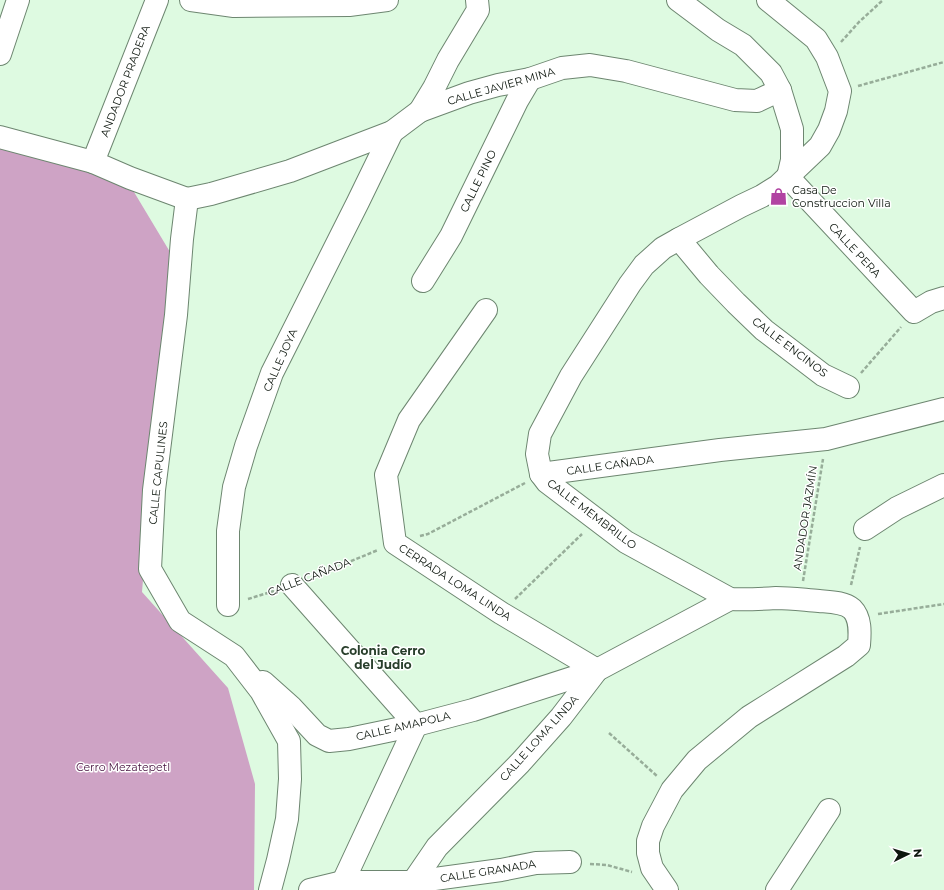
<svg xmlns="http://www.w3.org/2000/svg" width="944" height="890" viewBox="0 0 944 890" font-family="Montserrat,sans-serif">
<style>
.forest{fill:#cea3c5}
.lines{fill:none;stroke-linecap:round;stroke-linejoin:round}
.minor-casing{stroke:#6d8670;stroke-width:24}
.path{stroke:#97ad99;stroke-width:2.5;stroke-dasharray:4 2;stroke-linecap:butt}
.minor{stroke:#fff;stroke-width:22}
.labels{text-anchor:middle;stroke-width:3;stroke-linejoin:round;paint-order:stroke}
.street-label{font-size:11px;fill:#0d160e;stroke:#fff}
.poi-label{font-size:11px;fill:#0d160e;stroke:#fff;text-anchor:start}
.park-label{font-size:11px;fill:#46123f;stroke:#fff}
.neighbourhood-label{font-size:12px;font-weight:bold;fill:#283e2b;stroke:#fff}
</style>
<rect width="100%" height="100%" fill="#defae1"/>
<path class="forest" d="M0,143L125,177L170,252L142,592L228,688L255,784L254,890H0Z"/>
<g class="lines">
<defs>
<g id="minor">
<path d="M191,0L234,6L349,5L387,0"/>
<path d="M678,0L718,30L743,45L771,73L780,90L792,129V160L788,177L914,312L931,302L944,298"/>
<path d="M0,54L18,0"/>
<path d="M420,111L434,88L448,60L478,10L477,0"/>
<path d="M0,137L93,162L130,178L187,199"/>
<path d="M93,162L157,0"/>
<path d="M187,199L182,239L176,315L154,490L150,569L180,621L234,656L261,691L289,741L290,779L287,819L278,860L270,890"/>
<path d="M187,199L211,194L290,171L392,132L420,111L469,93L498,85L530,79L562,68L590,65L626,71L735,100L757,101L780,90"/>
<path d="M679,239L709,275L736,303L764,330L823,375L848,387"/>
<path d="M423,281L451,236L517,101L530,79"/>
<path d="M486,310L409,420L386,475L395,543L501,613L597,670"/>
<path d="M541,474L720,450L826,439L944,409"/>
<path d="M865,529L897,508L944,485"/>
<path d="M292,585L416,725L343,882L351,890"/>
<path d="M228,605V531L234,487L246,446L272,373L358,202L392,132"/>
<path d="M263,682L291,707L317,735L329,741L349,739L378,733L416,725L473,710L597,670"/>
<path d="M413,882L437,847L520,763L561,717L597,670L730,599"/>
<path d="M310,890L343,882H413L501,870L536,863L570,862"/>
<path d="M667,890L652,868L648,853V841L653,826L672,790L697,760L749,717L846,656L859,645C860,633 861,618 852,609C844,602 830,602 819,601C805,600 791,598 776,598C761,599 746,600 730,599L626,542L547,482L541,474L537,454L540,434L571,376L630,284L644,265L663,248L679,239L741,206L762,196L778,186L820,146L829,130L836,111L840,91L827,57L816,39L768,0"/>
<path d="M777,890L829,810"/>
</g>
</defs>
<use href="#minor" class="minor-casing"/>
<g class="path">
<path d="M841,42L859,22L883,0"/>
<path d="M858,86L944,62"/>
<path d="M861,373L901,327"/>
<path d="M420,536L428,534L525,483"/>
<path d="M312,577L378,550"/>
<path d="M803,581L823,459"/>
<path d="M851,585L860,547"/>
<path d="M248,599L274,591"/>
<path d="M515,599L582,534"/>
<path d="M878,614L944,604"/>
<path d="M609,733L657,776"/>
<path d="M590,864L607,865L632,872"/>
</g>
<use href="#minor" class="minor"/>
</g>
<defs>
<symbol id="shop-bare" viewBox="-9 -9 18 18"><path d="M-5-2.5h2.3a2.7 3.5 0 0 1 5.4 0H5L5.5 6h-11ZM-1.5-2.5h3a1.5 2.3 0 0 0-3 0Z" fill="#b143a2" stroke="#fff" stroke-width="2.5" paint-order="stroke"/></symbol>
</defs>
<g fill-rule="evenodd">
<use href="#shop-bare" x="766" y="184" width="25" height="25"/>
</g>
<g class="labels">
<g class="street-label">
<text transform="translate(125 81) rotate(-69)" y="4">ANDADOR PRADERA</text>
<text transform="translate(501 86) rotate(-16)" y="4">CALLE JAVIER MINA</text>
<text transform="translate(478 181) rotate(-64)" y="4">CALLE PINO</text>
<text transform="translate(855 250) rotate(47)" y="4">CALLE PERA</text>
<text transform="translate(790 347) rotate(37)" y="4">CALLE ENCINOS</text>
<text transform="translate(280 360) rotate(-66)" y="4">CALLE JOYA</text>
<text transform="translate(610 465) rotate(-8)" y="4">CALLE CAÑADA</text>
<text transform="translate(158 473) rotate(-84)" y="4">CALLE CAPULINES</text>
<text transform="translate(592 514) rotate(37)" y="4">CALLE MEMBRILLO</text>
<text transform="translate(805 518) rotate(-81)" y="4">ANDADOR JAZMÍN</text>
<text transform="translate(309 577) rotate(-21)" y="4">CALLE CAÑADA</text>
<text transform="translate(455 582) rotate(33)" y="4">CERRADA LOMA LINDA</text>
<text transform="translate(403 726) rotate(-13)" y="4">CALLE AMAPOLA</text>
<text transform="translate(539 738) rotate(-48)" y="4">CALLE LOMA LINDA</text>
<text transform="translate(488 871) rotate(-9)" y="4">CALLE GRANADA</text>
</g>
<g class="poi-label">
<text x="792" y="194">Casa De<tspan x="792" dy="13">Construccion Villa</tspan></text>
</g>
<g class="park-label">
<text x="123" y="771">Cerro Mezatepetl</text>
</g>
<g class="neighbourhood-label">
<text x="383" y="655">Colonia Cerro<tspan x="383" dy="14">del Judío</tspan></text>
</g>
</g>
<g transform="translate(908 854) rotate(85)" stroke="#ffffff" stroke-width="3" paint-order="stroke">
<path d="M0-3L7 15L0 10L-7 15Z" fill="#0d160e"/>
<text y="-6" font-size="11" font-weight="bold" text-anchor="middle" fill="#0d160e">N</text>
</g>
</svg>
